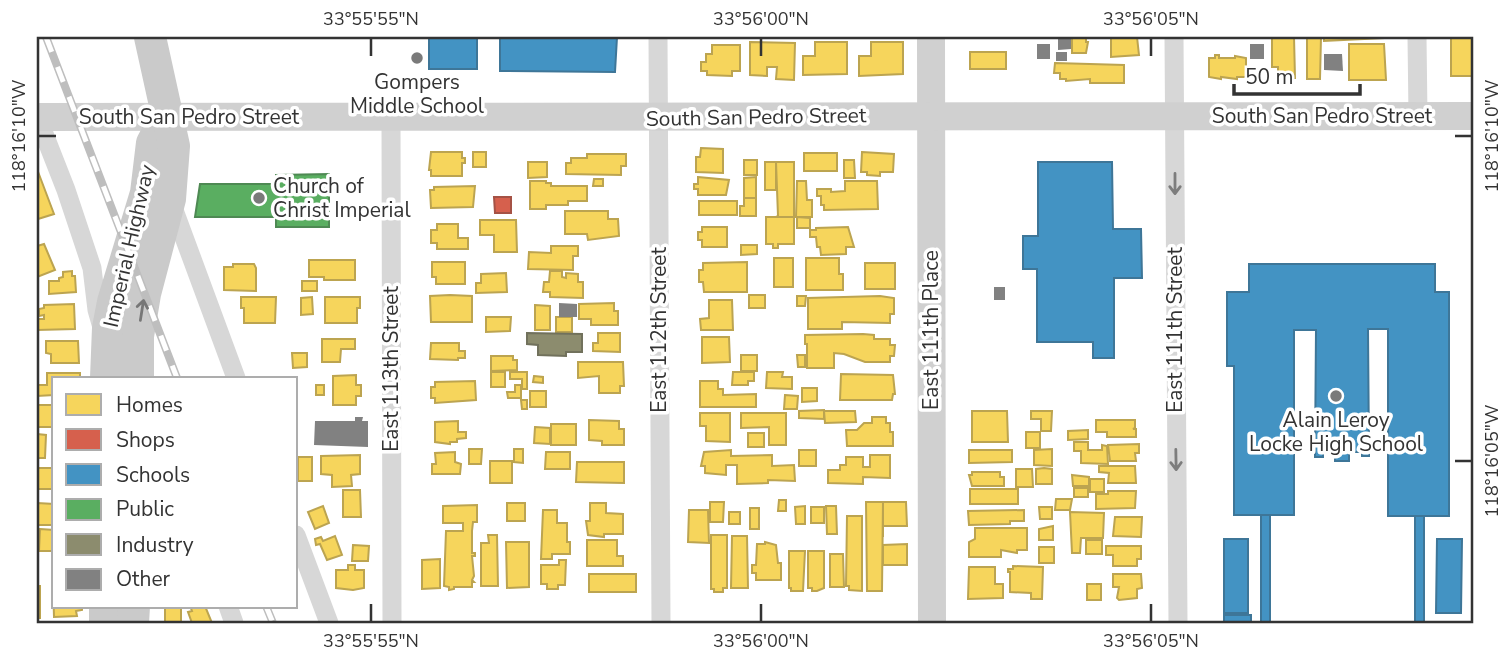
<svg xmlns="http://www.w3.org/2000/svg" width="1511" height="660" viewBox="0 0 1511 660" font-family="'Nunito Sans',sans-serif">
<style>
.homes{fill:#f6d55c;stroke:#bca450;stroke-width:2}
.shops{fill:#d6604d;stroke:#a55245;stroke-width:2}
.schools{fill:#4393c3;stroke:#3e7698;stroke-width:2}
.public{fill:#5aae61;stroke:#4e8953;stroke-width:2}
.industry{fill:#8c8c6e;stroke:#71715c;stroke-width:2}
.building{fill:#818181}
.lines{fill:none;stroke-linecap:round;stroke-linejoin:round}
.street{stroke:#d7d7d7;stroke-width:19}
.secondary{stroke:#d0d0d0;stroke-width:28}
.primary{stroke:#cacaca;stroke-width:32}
.rail-casing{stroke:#bebebe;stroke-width:8}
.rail{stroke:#fff;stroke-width:5;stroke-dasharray:16;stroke-linecap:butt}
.oneway{stroke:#7d7d7d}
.oneway2{stroke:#777}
.ticks{fill:none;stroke:#333;stroke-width:2.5}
.poi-dot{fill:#7a7a7a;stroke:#fff;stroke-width:2.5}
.labels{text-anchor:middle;stroke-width:7;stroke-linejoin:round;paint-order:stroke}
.poi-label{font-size:21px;fill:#333;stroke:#fff}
.street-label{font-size:21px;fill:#333;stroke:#fff}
.neatline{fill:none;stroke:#333;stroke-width:2.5}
.ticks-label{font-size:18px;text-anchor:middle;fill:#333}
</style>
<rect width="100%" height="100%" fill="#fff"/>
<g class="homes">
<path d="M1072,37H1086V42H1088L1086,53H1072Z"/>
<path d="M1111,37H1137L1139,55L1111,57Z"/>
<path d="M1272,37H1294L1295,78H1292V83H1278V67H1272Z"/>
<path d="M1307,37H1321L1320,79H1307Z"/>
<path d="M1324,37H1384V38L1324,41Z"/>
<rect x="1451" y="37" width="23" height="39"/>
<path d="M750,42L795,43L794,80L776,79L777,67H767V76L750,75Z"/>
<path d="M815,42H847V74L803,75V56H815Z"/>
<path d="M871,42H903V74L859,76V56H871Z"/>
<path d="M1349,44H1384L1386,80H1349Z"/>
<path d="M712,45H740V71H732V76L707,75V71H701V62H706V54H712Z"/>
<rect x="970" y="52" width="36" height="17"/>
<path d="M1215,55H1219V58H1235V56L1246,58V77H1237V79L1221,77V79L1209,77V58H1215Z"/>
<path d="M1055,63L1124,65V83H1090V79L1066,81V79H1060V73H1054Z"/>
<path d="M701,148L723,149V173L696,172V157H700Z"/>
<path d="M431,152H462V158H465V163H462V176H431V170H429Z"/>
<rect x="473" y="152" width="13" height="15"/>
<path d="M862,152L894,154L893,172H880V176L867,175V172H861Z"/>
<rect x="804" y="153" width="33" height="18"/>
<path d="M587,154H626V166H621V175L566,174V163H571V158H587Z"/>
<rect x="744" y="160" width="13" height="15"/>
<path d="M844,160H854L855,178H844Z"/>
<path d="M528,162H547V177L528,178Z"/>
<rect x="765" y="162" width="11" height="28"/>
<path d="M776,162H794V217H776L778,216Z"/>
<path d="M37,169L54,214L38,219L37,217Z"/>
<path d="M698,177L729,180L726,195H698V189H694V184H698Z"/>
<path d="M756,177V198H744V178Z"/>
<path d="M594,179H603V186H593Z"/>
<path d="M530,181H546V183H551V186H587V201H568V205H546V209H530Z"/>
<path d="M797,181H806L807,200H812V217H796Z"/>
<path d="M845,181H877L878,209L824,210V205H821V196H817V189H831V192L845,191Z"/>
<path d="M475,186L473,207L431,208L430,190H434V187Z"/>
<path d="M744,198H756V216H740V206H744Z"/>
<rect x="699" y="201" width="38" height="14"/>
<path d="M565,211H608V219H618L619,236L588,240L587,234H565Z"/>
<path d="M766,217H794V244H778V248H773V244H766Z"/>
<path d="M797,217L810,218V228H797Z"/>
<path d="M480,220H516L517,252H494V235H480Z"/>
<path d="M437,224H458V238H468V249H437V243H431V230H437Z"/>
<path d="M702,227H727V247H702V240H698V232H702Z"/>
<path d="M848,227L854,247H846V254L821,255L820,247H817L816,237H810V230H816V228Z"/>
<path d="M44,244L55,270L37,277V246Z"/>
<path d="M741,245H757V254L741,255Z"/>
<path d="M551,246H578V256H573V270L528,269L529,252L551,253Z"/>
<rect x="774" y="258" width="19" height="29"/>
<path d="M806,258H839V274H843V290H806Z"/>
<path d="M309,260H355V280H324V277H309Z"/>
<path d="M432,262H465V284H436V277H432Z"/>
<path d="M747,262V292H704L703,282H699V270H703V263Z"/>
<rect x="865" y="263" width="30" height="26"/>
<path d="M233,264H254L256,268V291L224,290V267H233Z"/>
<path d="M72,271V276H75L76,292L49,294V281H59V278L63,277V272Z"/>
<path d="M550,271H562V277L566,278V273L578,274V282H583V298L550,297V292H543L544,282H549Z"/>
<path d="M506,273L507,292L476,293V283H481V274Z"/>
<rect x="302" y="281" width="15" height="10"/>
<path d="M450,295L472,296V322H431L430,296Z"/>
<rect x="749" y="295" width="16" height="13"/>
<path d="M797,296H806L805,306H797Z"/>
<path d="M880,296L894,298V314H890V323L842,322V329H808V298Z"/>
<path d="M241,297H276L275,323H244V308H241Z"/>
<path d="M312,297L313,314L301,315V298Z"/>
<path d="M325,297H360V308H357V323H325Z"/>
<path d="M709,300H732L733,330H701L700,319L709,318Z"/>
<path d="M614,303V311H618V325H591V319H579V304Z"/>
<path d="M74,304L75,329L37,330V319H44V315L39,316V309L44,308V305Z"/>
<path d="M535,305L550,306V330H535Z"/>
<path d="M486,317H511L510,331L486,332Z"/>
<rect x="556" y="317" width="16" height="15"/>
<path d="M598,333H620V352L593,351V343H598Z"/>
<path d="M863,334L874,335V339H890V345H895L894,356H890V362H865L844,354L834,353V368H807V344H805V335Z"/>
<path d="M702,337H729L730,362L702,363Z"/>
<path d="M322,339H355V349H341L340,362H322Z"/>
<path d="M46,341H78L79,363H51V354L46,353Z"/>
<path d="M431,343H459V351H465V358H458V360L430,359Z"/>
<path d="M292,353H307V367L293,368Z"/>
<rect x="741" y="355" width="16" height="16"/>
<path d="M797,355H805V367H798Z"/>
<path d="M491,356H513V360H517V370L491,371Z"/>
<path d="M578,362H623L624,386H620V393H599V376L578,378Z"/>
<rect x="491" y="372" width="14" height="15"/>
<path d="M510,372H527V389H522V379H510Z"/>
<path d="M733,372H754V381H748V385H732Z"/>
<path d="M767,372H783L782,377H792V389L766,388Z"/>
<path d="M47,373H80V378H54V395L37,396V385H47Z"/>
<path d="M841,374L893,375L895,394H893L892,400H840Z"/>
<path d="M356,375V385H361V396H356V405H333V376Z"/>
<path d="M534,376L543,377V383L533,382Z"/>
<path d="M475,381L476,400L435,403V398H431V387H435V382Z"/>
<path d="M700,381H718V389H723V395L756,394V407H700Z"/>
<rect x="316" y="385" width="8" height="10"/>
<path d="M515,385H521V398H508L507,392H515Z"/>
<path d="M802,388H817V401L802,402Z"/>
<rect x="530" y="391" width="16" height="16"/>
<path d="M785,395L798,396L797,409H784Z"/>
<path d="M521,400H527V409H522Z"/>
<rect x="37" y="405" width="17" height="22"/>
<path d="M824,410V419L799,418V411Z"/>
<path d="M824,411H855L856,422L825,423Z"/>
<path d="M972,411H1007L1008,442H972Z"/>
<path d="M1031,411H1052L1051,431H1041V419H1031Z"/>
<path d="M700,413H730V442L706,441V426H700Z"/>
<path d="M741,413H786V445H769V427L741,428Z"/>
<path d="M872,417H886V423H890V432H893V446H847L846,430H857L864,423H872Z"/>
<path d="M589,420L619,421V429H624V445H602V441L589,440Z"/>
<path d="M1096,420H1135V428L1133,429H1136V437H1107V432H1096Z"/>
<path d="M458,421V432H466V438L457,439V442H450V444L435,442V422Z"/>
<rect x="551" y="424" width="25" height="21"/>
<path d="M535,427L550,428V444L534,443Z"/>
<path d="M1088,430V439L1068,440V431Z"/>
<rect x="1026" y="432" width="14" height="16"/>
<rect x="748" y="433" width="16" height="14"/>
<path d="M37,434L46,435L45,458H37Z"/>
<path d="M1074,442H1088V450H1102V445L1107,446L1108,464L1081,463V451H1074Z"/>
<path d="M1139,444V453H1135L1136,461H1110L1108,445Z"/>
<path d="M469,449H482L481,464H469Z"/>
<path d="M514,449H523V463L514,462Z"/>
<path d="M1052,449V466L1034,465V450Z"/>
<path d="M731,450V456L772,455V466L794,465L795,481L768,480V483L737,484V465H726V475L705,473V466H701L704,452Z"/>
<rect x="799" y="450" width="17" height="16"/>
<path d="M969,450H1012V462L969,463Z"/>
<path d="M455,452V462L461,464L460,474H432V464H436L435,453Z"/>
<path d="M546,452H570V469H545Z"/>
<path d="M360,455V474L351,475L352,486L332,487V475L321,474V456Z"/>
<path d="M870,455H890V478L863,477V484L828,483V470H840V465H846V457H863V467H870Z"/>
<rect x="298" y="457" width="14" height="24"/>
<rect x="490" y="461" width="22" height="22"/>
<path d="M577,462H624V483L576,482Z"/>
<path d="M1099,466H1135L1136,483H1108L1109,473L1099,472Z"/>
<rect x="37" y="468" width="17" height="21"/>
<path d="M1044,468L1052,469V484H1036V469Z"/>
<path d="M1016,469H1032L1033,487H1016Z"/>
<path d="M972,472H1000V477H1004V486H972L969,475H972Z"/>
<path d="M1072,475L1089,477V486H1073Z"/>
<rect x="1090" y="479" width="14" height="13"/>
<rect x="1074" y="488" width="14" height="9"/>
<rect x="970" y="489" width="48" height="15"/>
<path d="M343,490H360L361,517H343Z"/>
<path d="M1108,491H1136L1135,508L1096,509V494H1108Z"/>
<path d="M1056,499H1072L1070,510H1055Z"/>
<path d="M779,500H786V511H778Z"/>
<path d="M710,502H724L723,522H710Z"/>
<path d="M866,502H883L882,591H867Z"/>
<path d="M883,502H906L907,526H883V537Z"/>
<path d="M37,503L54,504V525H37Z"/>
<rect x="507" y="503" width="18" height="18"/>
<path d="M590,503H606V513L623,514V534H604V537L588,535L586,521H590Z"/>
<path d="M477,505V522H473L472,531V553H475V556H472L474,576L472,580L474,582H472V587H454V589L449,590V587L444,586L446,531H463V523H443V506Z"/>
<path d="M323,506L329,523L315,529L308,512Z"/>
<path d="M805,506V524H796L795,507Z"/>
<path d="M826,506H836L837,534H827Z"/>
<rect x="811" y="507" width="13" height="16"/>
<path d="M1039,507H1052V519H1040Z"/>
<rect x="750" y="508" width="9" height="21"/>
<path d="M543,510H557V523H567V542H570V554H552V559H541Z"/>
<path d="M689,510H708L709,543L688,542Z"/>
<path d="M1024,510V521H1010V524L969,525L968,511Z"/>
<rect x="729" y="512" width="11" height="12"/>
<path d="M1070,512L1104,513L1103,538H1081L1080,553H1072Z"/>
<path d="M847,516H862V591L849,590V586H846Z"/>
<path d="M1115,517H1142L1141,537L1113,536Z"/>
<path d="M1053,526V540H1039V529Z"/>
<path d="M975,528H1027V550H1017V553L1001,550V557H969V542L975,539Z"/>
<path d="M40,529L54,530V551H39Z"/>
<path d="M488,535H497L498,586H481V543H489Z"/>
<path d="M711,535H727V588H723V592H714V589H711Z"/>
<path d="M335,536L342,555L327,560L320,544L316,545L315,539L321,537L323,541Z"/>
<path d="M732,536H747L748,588H731Z"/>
<path d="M587,540H617V556H623V566H587Z"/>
<rect x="1086" y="540" width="16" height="14"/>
<path d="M506,542H529V587L507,588Z"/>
<path d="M765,542L776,545L778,563H781V580H756V573H752V565H756L757,544H765Z"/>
<path d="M907,544V565H883V545Z"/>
<path d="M353,545L369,546L368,561H352Z"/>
<path d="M1106,546H1141V559H1137V566H1113V555H1106Z"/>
<rect x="1039" y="547" width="15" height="16"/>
<path d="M789,551H805L803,591H791V588H789Z"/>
<path d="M808,551H824V588L817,591H812V588H808Z"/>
<path d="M830,554H843L844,587H830Z"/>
<path d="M440,559V588L422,589V560Z"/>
<path d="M559,560H566L565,585H558V589H547V584H541V565H559Z"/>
<path d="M348,565H355V570H364V588L353,590L336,588V570H348Z"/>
<path d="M1013,566L1043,567L1042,599H1031V593L1010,592V572H1008V569H1013Z"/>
<path d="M969,567H995V584H1003V598L968,599Z"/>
<rect x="589" y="574" width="47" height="18"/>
<path d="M1113,574H1141L1142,588L1137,589V598L1119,600L1117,598L1119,587H1113Z"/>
<path d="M53,582L54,606H82V610L76,611L77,616L54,617Z"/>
<rect x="1087" y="584" width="14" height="16"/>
<rect x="37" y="586" width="3" height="32"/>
<rect x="165" y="606" width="16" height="17"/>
<path d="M190,606H205L212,623H192L188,612L192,611Z"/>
</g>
<path class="shops" d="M494,197H511V213H495Z"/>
<g class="schools">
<rect x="429" y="37" width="48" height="32"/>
<path d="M500,37H617L615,72L500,71Z"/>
<path d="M1038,162H1112L1113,229H1141L1142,278H1114V358H1093V342H1037V269H1023V236H1038Z"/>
<path d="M1249,264H1435V292H1449V516H1388V329H1368L1369,456H1362V452H1349V461H1335V452H1323V457H1315L1316,330H1294V515H1234V366H1227V292H1249Z"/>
<rect x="1261" y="515" width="9" height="108"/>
<rect x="1415" y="516" width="9" height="107"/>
<rect x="1224" y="539" width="24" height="74"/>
<path d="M1437,539H1462L1461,613H1436Z"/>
<rect x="1224" y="615" width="27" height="8"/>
</g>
<path class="public" d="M329,174V227H276V217H195L200,184H276V175Z"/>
<path class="industry" d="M527,333L582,334V352H566V356L538,355V345L527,344Z"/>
<g class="building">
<path d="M1058,37H1071V49L1058,50Z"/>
<rect x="1037" y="44" width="13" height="15"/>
<rect x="1250" y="44" width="14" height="15"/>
<rect x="1056" y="52" width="11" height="9"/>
<path d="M1324,54H1342L1343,71L1324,70Z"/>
<rect x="994" y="287" width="11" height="13"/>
<path d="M559,303L577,304V317H559Z"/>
<path d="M355,417H363L362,421H368V447L314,445L315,421H355Z"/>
</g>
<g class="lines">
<g class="street">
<path d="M658,37L661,623"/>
<path d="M1174,37L1178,623"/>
<path d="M1417,37L1418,116"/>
<path d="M37,116L66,190L92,268L97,310L103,331"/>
<path d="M391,116L392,623"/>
<path d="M171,202L236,378"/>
<path d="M296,535L329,623"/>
<path d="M228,606L234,623"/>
</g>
<g class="secondary">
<path d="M931,37L932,623"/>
<path d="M37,117L1474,116"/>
</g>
<g class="primary">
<path d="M106,378L108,328L113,302L146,193L152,143L166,117"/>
<path d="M138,378V336L145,294L170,199L174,146L150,37"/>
<path d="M105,623V606"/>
<path d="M133,623L134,606"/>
</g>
<defs>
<g id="rail">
<path d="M46,37L177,378"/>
<path d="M266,606L273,623"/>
</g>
</defs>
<use href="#rail" class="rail-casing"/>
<use href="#rail" class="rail"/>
</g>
<defs><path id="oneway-shaft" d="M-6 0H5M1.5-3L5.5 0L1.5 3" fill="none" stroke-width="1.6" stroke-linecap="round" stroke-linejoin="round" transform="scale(1.75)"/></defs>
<g class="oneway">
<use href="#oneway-shaft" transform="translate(1175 184) rotate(90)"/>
<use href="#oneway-shaft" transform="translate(1176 460) rotate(89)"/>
</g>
<use class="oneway2" href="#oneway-shaft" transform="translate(142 310) rotate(-81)"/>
<path class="ticks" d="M371,38V56M761,38V56M1151,38V56M38,136H56M1455,136H1472M1455,461H1472M371,604V622M761,604V622M1151,604V622"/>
<g class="poi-dot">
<circle cx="417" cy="58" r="7"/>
<circle cx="259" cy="198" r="7"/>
<circle cx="1336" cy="396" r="7"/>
</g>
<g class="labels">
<g class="poi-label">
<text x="417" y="89">Gompers<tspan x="417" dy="24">Middle School</tspan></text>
<text x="273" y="193" text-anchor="start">Church of<tspan x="273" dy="24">Christ Imperial</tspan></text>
<text x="1336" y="427">Alain Leroy<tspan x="1336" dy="24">Locke High School</tspan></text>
</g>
<g class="street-label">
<text x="1322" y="123">South San Pedro Street</text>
<text x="189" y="124">South San Pedro Street</text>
<text transform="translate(756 117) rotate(-1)" y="7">South San Pedro Street</text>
<text transform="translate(129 246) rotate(-77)" y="7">Imperial Highway</text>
<text transform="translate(659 330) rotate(-90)" y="7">East 112th Street</text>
<text transform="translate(931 330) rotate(-90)" y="7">East 111th Place</text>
<text transform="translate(1175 330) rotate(-90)" y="7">East 111th Street</text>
<text transform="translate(391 369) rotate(-90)" y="7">East 113th Street</text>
</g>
</g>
<rect width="1511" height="660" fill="none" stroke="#ffffff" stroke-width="77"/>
<rect x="52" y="377" width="245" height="231" fill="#ffffff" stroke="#adadad" stroke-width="2"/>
<rect x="66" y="394" width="35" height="21" fill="#f6d55c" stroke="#adadad" stroke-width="2"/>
<text x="116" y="412" font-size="21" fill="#333333">Homes</text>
<rect x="66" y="429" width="35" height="21" fill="#d6604d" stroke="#adadad" stroke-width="2"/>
<text x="116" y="447" font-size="21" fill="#333333">Shops</text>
<rect x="66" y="464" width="35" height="21" fill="#4393c3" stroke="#adadad" stroke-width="2"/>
<text x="116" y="482" font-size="21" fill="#333333">Schools</text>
<rect x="66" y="499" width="35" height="21" fill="#5aae61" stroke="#adadad" stroke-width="2"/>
<text x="116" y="516" font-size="21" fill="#333333">Public</text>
<rect x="66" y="534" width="35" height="21" fill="#8c8c6e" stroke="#adadad" stroke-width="2"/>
<text x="116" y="552" font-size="21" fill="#333333">Industry</text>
<rect x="66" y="569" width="35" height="21" fill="#818181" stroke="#adadad" stroke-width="2"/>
<text x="116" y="586" font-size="21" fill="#333333">Other</text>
<path d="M1234 84v10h126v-10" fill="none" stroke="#333333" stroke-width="3.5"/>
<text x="1245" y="84" font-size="21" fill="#333333" stroke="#ffffff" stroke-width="5" paint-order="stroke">50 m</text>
<rect x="38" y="38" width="1434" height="584" class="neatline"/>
<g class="ticks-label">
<text x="371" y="25">33°55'55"N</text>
<text x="761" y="25">33°56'00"N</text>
<text x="1151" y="25">33°56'05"N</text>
<text transform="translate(1492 136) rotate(-90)" y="6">118°16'10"W</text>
<text transform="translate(19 136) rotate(-90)" y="6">118°16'10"W</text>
<text transform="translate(1492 461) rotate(-90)" y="6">118°16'05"W</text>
<text x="371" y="647">33°55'55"N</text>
<text x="761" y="647">33°56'00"N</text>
<text x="1151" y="647">33°56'05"N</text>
</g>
</svg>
